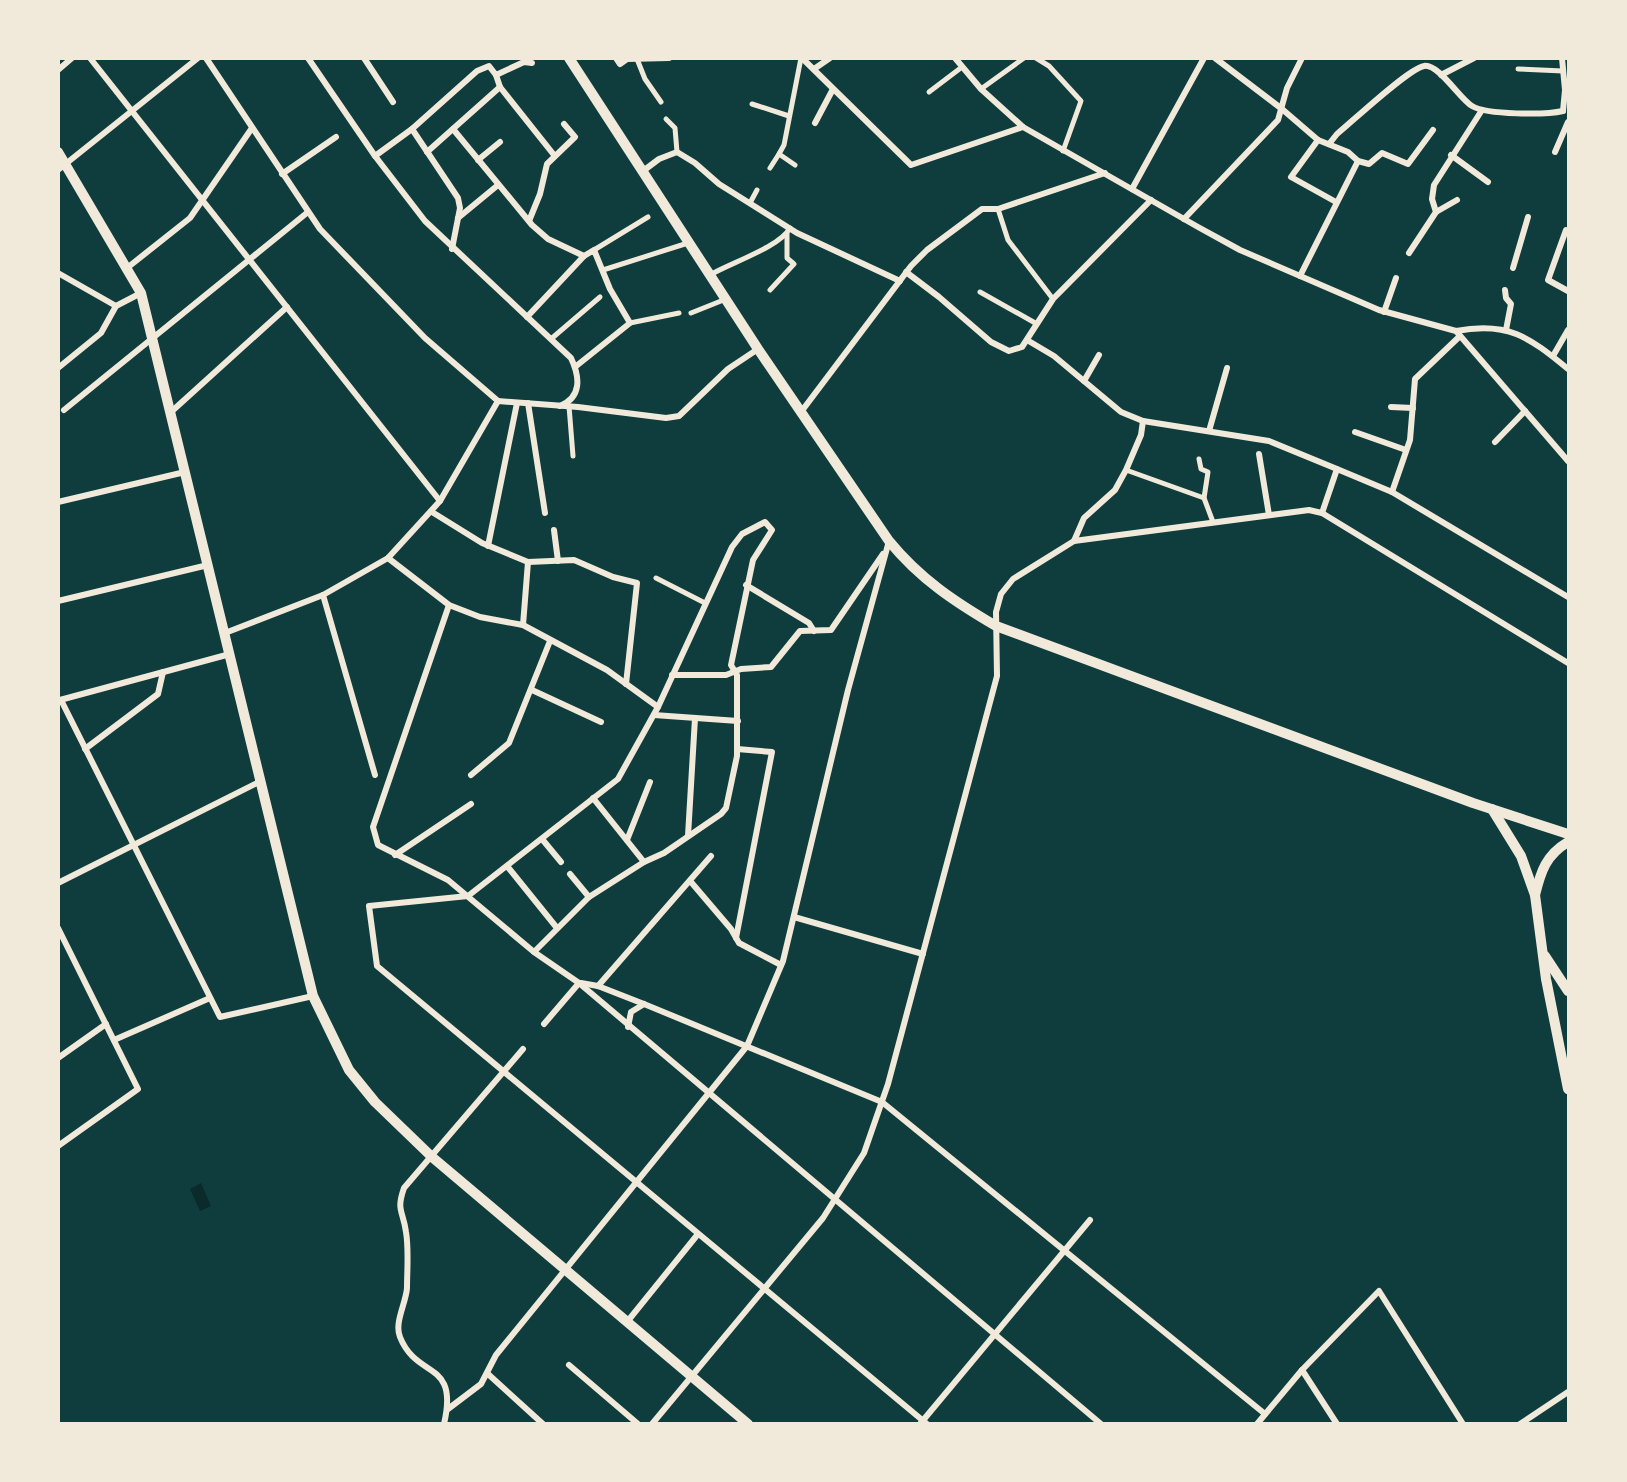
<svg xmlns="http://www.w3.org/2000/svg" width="1627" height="1482" viewBox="0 0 1627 1482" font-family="Mulish,sans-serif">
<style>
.water{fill:#0a2a2b}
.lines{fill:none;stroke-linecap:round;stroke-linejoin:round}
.pedestrian{stroke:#f1e9da;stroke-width:5}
.minor{stroke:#f1e9da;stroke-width:6}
.tertiary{stroke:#f1e9da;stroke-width:10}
</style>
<rect width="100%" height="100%" fill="#0f3d3e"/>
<path class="water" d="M201,1183L211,1206L200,1211L190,1189Z"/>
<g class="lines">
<g class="pedestrian">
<path d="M1036,58L1049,66L1081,101L1063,151"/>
<path d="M637,59L645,79L661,102"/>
<path d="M1518,69L1563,71"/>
<path d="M981,89L1024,58"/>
<path d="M929,92L962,67"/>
<path d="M752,104L789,116"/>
<path d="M666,119L675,128L677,152"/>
<path d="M795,165L779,154L784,145L801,58"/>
<path d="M770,168L779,154"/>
<path d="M750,203L757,190"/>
<path d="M998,209L1008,240L1053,299"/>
<path d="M594,250L648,217"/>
<path d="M603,270L688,243"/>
<path d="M710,275C730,263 780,247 790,228"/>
<path d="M770,290L794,264L787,258V234"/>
<path d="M980,292L1037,324"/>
<path d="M691,313L726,299"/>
<path d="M630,323L679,313"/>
<path d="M551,339L600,297"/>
<path d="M569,406L573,456"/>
<path d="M1199,459L1201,469L1208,472L1204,498"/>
<path d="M1126,470L1204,498L1213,522"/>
<path d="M656,578L705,603"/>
</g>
<g class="minor">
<path d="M90,58L440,501"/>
<path d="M206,58L320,229L425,338L498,401"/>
<path d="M308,58L375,156L425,221L571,358C580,377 582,397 560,406"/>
<path d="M364,58L393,102"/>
<path d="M616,58L620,64L627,59L669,58"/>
<path d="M802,58L911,165L1023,127"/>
<path d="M955,58L981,89L1023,127L1198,227L1240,250L1379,310L1456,331L1568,461"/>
<path d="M1215,58L1282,109L1318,140L1348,152L1358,161L1300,276"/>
<path d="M1562,58L1565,90L1563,111"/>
<path d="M814,69L830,58"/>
<path d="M58,70L72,58"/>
<path d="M496,75L500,87L554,155"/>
<path d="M1441,75L1474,58"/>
<path d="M815,123L833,89"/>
<path d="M412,129L458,198L460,208L452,249"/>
<path d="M453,129L532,225L548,239L584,256"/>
<path d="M1318,140L1291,177L1336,202"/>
<path d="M1329,144L1337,134C1353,121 1408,69 1424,66C1438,63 1460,99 1472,106C1487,115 1546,115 1563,111"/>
<path d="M427,152L500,87"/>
<path d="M1555,152L1568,122"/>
<path d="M1451,155L1488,182"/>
<path d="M375,156L412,129L477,71L489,66L496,75L524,62L532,63"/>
<path d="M478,160L500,142"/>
<path d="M1358,161L1369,164L1382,153L1408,164L1433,130"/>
<path d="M58,170L198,58"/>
<path d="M643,171L659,159L677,152L695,163L719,184L797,233L900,281"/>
<path d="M282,174L336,137"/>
<path d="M1132,189L1204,58"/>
<path d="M1436,212L1457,200"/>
<path d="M458,218L498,185"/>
<path d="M1184,219L1278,120L1287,88L1302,58"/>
<path d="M529,221L540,194L547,164L575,137L564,124"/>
<path d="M1566,230L1548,280L1568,291"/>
<path d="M1409,253L1436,212L1432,199L1434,185L1482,110"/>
<path d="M127,268L190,218L252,128"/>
<path d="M1513,268L1528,217"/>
<path d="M906,272L939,297L991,342L1009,351L1022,347L1053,299L1151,200"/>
<path d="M58,273L116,306"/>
<path d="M1505,290L1506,298L1511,304L1506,330"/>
<path d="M1384,312L1396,278"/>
<path d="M527,317L584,256L594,250L610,289L630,323L575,367"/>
<path d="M1456,331C1508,321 1529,337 1568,369"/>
<path d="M1027,340L1054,356L1121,412L1143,421L1269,441L1337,469L1392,492L1568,597"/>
<path d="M1553,356L1568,330"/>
<path d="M58,368L101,333L116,306L141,293"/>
<path d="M1084,381L1099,355"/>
<path d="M498,401L578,407L666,418L679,416L728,369L758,349"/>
<path d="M528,403L545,513"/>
<path d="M1391,407L1413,408"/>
<path d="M64,410L308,212"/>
<path d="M171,412L287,307"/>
<path d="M801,412L911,266L927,250L982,209H998L1105,173"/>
<path d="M1209,431L1227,368"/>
<path d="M1355,432L1406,450"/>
<path d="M1495,442L1525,411"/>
<path d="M1259,454L1269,515"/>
<path d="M1392,492L1410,440L1415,379L1460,336"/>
<path d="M58,502L185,472"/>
<path d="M432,512L482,543L528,562L574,560L613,577L637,583L626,684"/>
<path d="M1322,513L1337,469"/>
<path d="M554,530L558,561"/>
<path d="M1074,541L1309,510L1322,513L1568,663"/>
<path d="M488,546L517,403"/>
<path d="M388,558L449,605L480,617L523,625L607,670L658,707"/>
<path d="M746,585L809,623L814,631"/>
<path d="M323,595L375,775"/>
<path d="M58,601L208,565"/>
<path d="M449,605L373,827L378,845L448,880L534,952L579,983L1101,1424"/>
<path d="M523,625L528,562"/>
<path d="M225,633L323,595L388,558L440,501L498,401"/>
<path d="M672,675H726L741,669L771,667L800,631L831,630L883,554"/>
<path d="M532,690L601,722"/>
<path d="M60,700L230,654"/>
<path d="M61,700L220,1017L313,996"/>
<path d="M654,715L738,721"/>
<path d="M85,749L158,694L163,672"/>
<path d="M471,775L509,743L550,641"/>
<path d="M593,798L644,862"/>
<path d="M688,836L695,718"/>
<path d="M542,839L561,862"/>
<path d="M627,840L650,782"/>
<path d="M395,855L471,804"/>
<path d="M507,866L557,928"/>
<path d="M570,874L589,897"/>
<path d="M691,882L731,929L739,943L781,965"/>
<path d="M58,883L261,781"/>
<path d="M794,917L923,954"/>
<path d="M58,928L138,1089L58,1146"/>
<path d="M736,938L772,752L737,749"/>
<path d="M534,952L589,897L644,862L664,853L721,814L726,808L737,756V675L731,665L753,560L772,530L765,522L742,534L732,547L658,707L618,779L468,896L369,906L377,966L927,1424"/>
<path d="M581,983L598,986L644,1004L882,1102L1265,1414"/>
<path d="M598,986L711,856"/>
<path d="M544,1024L579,983"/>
<path d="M628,1027L631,1012L644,1004"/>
<path d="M114,1040L210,998"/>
<path d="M58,1058L106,1024"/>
<path d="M627,1322L698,1234"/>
<path d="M569,1365L638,1424"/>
<path d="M1302,1370L1337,1424"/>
<path d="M488,1374L543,1424"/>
<path d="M448,1409L481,1384L496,1355L747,1046L783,961L848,690L889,541"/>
<path d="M444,1424C459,1359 417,1380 400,1337C394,1323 406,1303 407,1288C407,1270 409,1250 406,1232C403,1210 396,1211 404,1188L523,1049"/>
<path d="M652,1424L823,1218L864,1153L888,1084L997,676L996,612L1001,594L1013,579L1074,541L1084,518L1115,490L1126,470L1141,435L1143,421"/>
<path d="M920,1424L1090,1220"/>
<path d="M1257,1424L1302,1370L1379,1291L1463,1424"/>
<path d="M1520,1424L1568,1392"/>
</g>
<g class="tertiary">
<path d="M569,58L758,349L889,541C920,579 955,602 996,626L1473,803L1568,834"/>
<path d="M58,152L141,293L313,996L349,1070L375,1102L432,1157L748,1424"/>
<path d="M1492,809L1521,856L1535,895L1546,979L1568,1089"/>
<path d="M1535,895C1541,871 1546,855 1568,842"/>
<path d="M1545,956L1568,991"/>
</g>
</g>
<rect width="1627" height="1482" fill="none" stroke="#f1e9da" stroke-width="120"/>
</svg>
